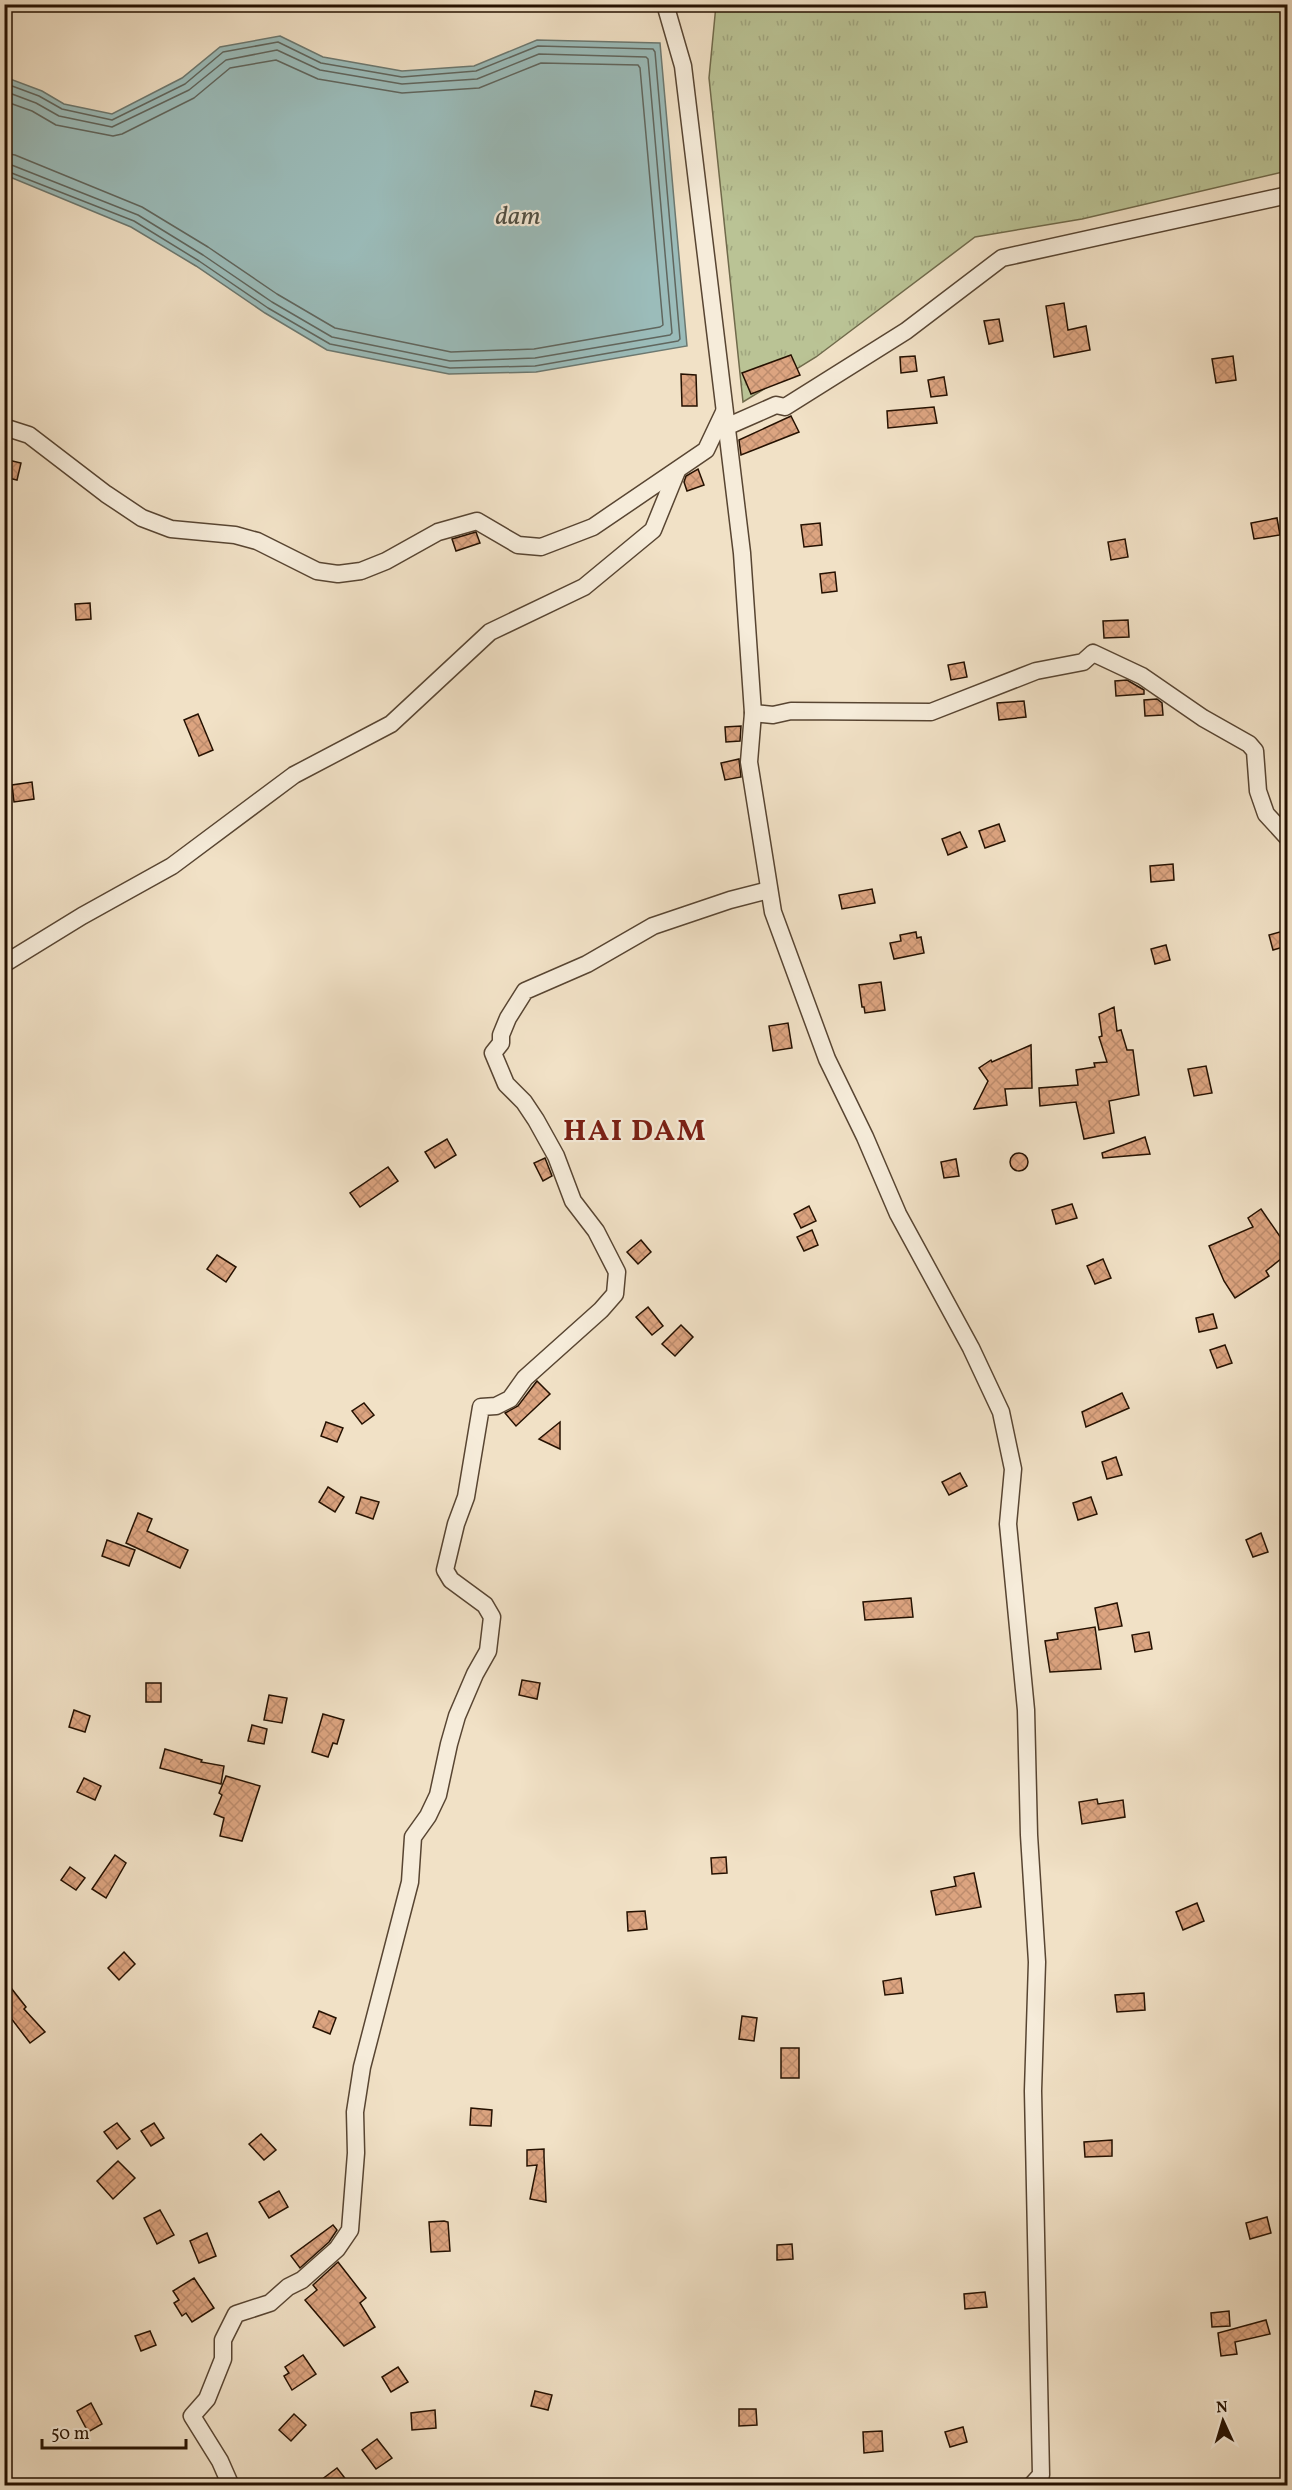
<svg xmlns="http://www.w3.org/2000/svg" width="1292" height="2490" viewBox="0 0 1292 2490" font-family="Vollkorn,serif">
<style>
.grass{fill:url(#grass-tufts);stroke:#706a4b;stroke-width:1.5}
.water{fill:#9bbcba;stroke:#6c7870;stroke-width:1.5}
.lines{fill:none;stroke-linecap:round;stroke-linejoin:round}
.shore{stroke:#60665e;stroke-width:1.5}
.building{fill:url(#building-cross-hatch);stroke:#251101;stroke-width:1.5}
.minor-casing{stroke:#584532;stroke-width:19}
.minor{stroke:#f6ecda;stroke-width:16}
.labels{text-anchor:middle;stroke-width:4.5;stroke-linejoin:round;paint-order:stroke}
.water-label{font-size:26px;font-style:italic;fill:#4e4d42;stroke:#f6ecda}
.district-label{font-size:30px;font-weight:bold;letter-spacing:1.5px;fill:#7a1f14;stroke:#f6ecda}
</style>
<defs>
<pattern id="grass-tufts" width="24" height="20" patternUnits="userSpaceOnUse" patternTransform="scale(1.5)"><rect width="24" height="20" fill="#bac395"/><path d="M3 7l-1-3M5 7V3M7 7l1-3M15 17l-1-3M17 17v-4M19 17l1-3" fill="none" stroke="#a0a67f"/></pattern>
<pattern id="building-cross-hatch" width="8" height="8" patternUnits="userSpaceOnUse" patternTransform="scale(1.5)"><rect width="8" height="8" fill="#dca480"/><path d="M0 0l8 8M0 8l8-8" fill="none" stroke="#bd8c6d"/></pattern>
</defs>
<rect width="100%" height="100%" fill="#f1e1c6"/>
<filter id="stains"><feTurbulence type="fractalNoise" baseFrequency=".00333" numOctaves="4"/><feColorMatrix values="0 0 0 0 .2 0 0 0 0 .09 0 0 0 0 .02 0 0 0 .5 -.17"/></filter>
<radialGradient id="worn" r=".72"><stop offset=".6" stop-color="#630" stop-opacity="0"/><stop offset="1" stop-color="#630" stop-opacity=".3"/></radialGradient>
<path class="grass" d="M716,5H1287V171L1082,219L975,237L816,357L743,402L709,78Z"/>
<path class="water" d="M280,36L323,57L402,71L474,66L537,40L660,43L687,346L536,372L449,374L327,350L265,313L196,266L131,227L5,175V77L42,91L64,104L112,114L182,78L220,47Z"/>
<g class="lines">
<g class="shore">
<path d="M4,83L39,96L62,109L112,120L185,84L223,52L278,42L321,63L402,77L476,71L538,46L653,49L655,52L680,339L678,341L535,366L450,368L330,344L268,308L199,261L134,221L4,170"/>
<path d="M4,91L36,103L59,116L112,127L189,90L226,60L277,50L320,70L402,84L477,79L539,54L646,57L648,59L672,333L670,335L535,358L450,361L332,337L272,302L203,255L138,215L4,162"/>
<path d="M4,101L32,111L56,125L113,136L122,134L194,98L230,68L276,60L318,79L402,93L479,88L541,63L638,65L640,68L663,325L660,327L534,349L451,352L335,328L277,294L208,247L142,207L15,155L4,153"/>
</g>
</g>
<g class="building">
<path d="M1064,303L1068,330L1086,326L1090,350L1054,357L1046,306Z"/>
<path d="M999,319L1003,341L989,344L984,321Z"/>
<path d="M791,355L800,375L751,394L742,373Z"/>
<path d="M915,356L917,371L901,373L900,357Z"/>
<path d="M1233,356L1236,380L1216,383L1212,359Z"/>
<path d="M681,374L696,375L697,406H682Z"/>
<path d="M944,377L947,395L931,397L928,380Z"/>
<path d="M934,407L937,423L888,428L887,411Z"/>
<path d="M791,416L799,432L741,455L739,440Z"/>
<path d="M4,459L21,463L17,480L4,477Z"/>
<path d="M698,469L704,485L687,491L684,482L686,476Z"/>
<path d="M1277,518L1280,535L1254,539L1251,523Z"/>
<path d="M820,523L822,545L804,547L801,525Z"/>
<path d="M476,532L480,543L456,551L452,539Z"/>
<path d="M1125,539L1128,557L1111,560L1108,542Z"/>
<path d="M835,572L837,591L822,593L820,574Z"/>
<path d="M90,603L91,619L76,620L75,604Z"/>
<path d="M1128,620L1129,637L1104,638L1103,621Z"/>
<path d="M964,662L967,677L951,680L948,665Z"/>
<path d="M1127,680L1144,690V694L1116,696L1115,681Z"/>
<path d="M1157,699L1162,703L1163,715L1145,716L1144,700Z"/>
<path d="M1024,701L1026,717L999,720L997,703Z"/>
<path d="M198,714L213,750L199,756L184,720Z"/>
<path d="M741,726L740,741L726,742L725,727Z"/>
<path d="M739,759L741,777L725,780L721,763Z"/>
<path d="M32,782L34,799L14,802L12,785Z"/>
<path d="M999,824L1005,841L985,848L979,831Z"/>
<path d="M960,832L967,847L948,855L942,839Z"/>
<path d="M1173,864L1174,880L1151,882L1150,866Z"/>
<path d="M872,889L875,903L842,909L839,895Z"/>
<path d="M1287,930V946L1273,950L1269,935Z"/>
<path d="M916,932L917,938L921,937L924,953L894,959L890,943L901,941L900,935Z"/>
<path d="M1166,945L1170,960L1155,964L1151,949Z"/>
<path d="M881,982L885,1010L865,1013L864,1007H862L859,985Z"/>
<path d="M1114,1007L1117,1031L1121,1030L1127,1050H1133L1139,1095L1109,1101L1114,1133L1084,1139L1076,1102L1040,1106L1039,1088L1078,1085L1076,1070L1095,1067L1094,1063L1107,1062L1099,1037L1102,1036L1099,1014Z"/>
<path d="M788,1023L792,1048L773,1051L769,1026Z"/>
<path d="M1031,1045L1032,1088L1005,1089L1007,1105L974,1109L988,1081L979,1068L991,1060L992,1062Z"/>
<path d="M1206,1066L1212,1093L1194,1096L1188,1069Z"/>
<path d="M1145,1137L1150,1154L1103,1158L1102,1153Z"/>
<path d="M447,1139L456,1155L435,1168L425,1152Z"/>
<circle cx="1019" cy="1162" r="9"/>
<path d="M545,1158L552,1176L543,1181L534,1163Z"/>
<path d="M956,1159L959,1176L944,1178L941,1162Z"/>
<path d="M388,1167L398,1181L360,1207L350,1193Z"/>
<path d="M1072,1204L1077,1218L1056,1224L1052,1210Z"/>
<path d="M809,1206L816,1221L801,1228L794,1214Z"/>
<path d="M1261,1209L1281,1238L1287,1234V1254L1266,1271L1269,1276L1235,1298L1224,1281L1209,1246L1253,1227L1248,1218Z"/>
<path d="M812,1230L818,1245L804,1251L797,1237Z"/>
<path d="M641,1240L651,1252L638,1264L627,1252Z"/>
<path d="M217,1255L236,1267L226,1282L207,1269Z"/>
<path d="M1103,1259L1111,1278L1095,1284L1087,1266Z"/>
<path d="M648,1307L663,1326L652,1335L636,1317Z"/>
<path d="M1213,1314L1217,1328L1199,1332L1196,1318Z"/>
<path d="M681,1325L693,1337L675,1356L662,1344Z"/>
<path d="M1225,1345L1232,1363L1217,1368L1210,1350Z"/>
<path d="M537,1381L550,1394L516,1426L505,1413L518,1406Z"/>
<path d="M1122,1393L1129,1408L1086,1427L1082,1412Z"/>
<path d="M364,1403L374,1415L362,1424L352,1411Z"/>
<path d="M326,1422L343,1428L337,1442L321,1436Z"/>
<path d="M560,1422V1449L539,1439Z"/>
<path d="M1116,1457L1122,1475L1107,1479L1102,1462Z"/>
<path d="M960,1473L967,1486L949,1495L942,1482Z"/>
<path d="M328,1487L344,1497L335,1512L319,1502Z"/>
<path d="M361,1497L379,1502L373,1519L356,1513Z"/>
<path d="M1091,1497L1097,1514L1078,1520L1073,1503Z"/>
<path d="M138,1513L152,1519L147,1531L188,1550L180,1568L126,1543Z"/>
<path d="M1261,1533L1268,1552L1253,1557L1246,1540Z"/>
<path d="M107,1540L135,1550L129,1566L102,1556Z"/>
<path d="M911,1598L913,1617L865,1620L863,1602Z"/>
<path d="M1117,1603L1122,1626L1099,1630L1095,1608Z"/>
<path d="M1095,1627L1101,1669L1050,1672L1045,1641L1058,1639L1057,1633Z"/>
<path d="M1149,1632L1152,1649L1135,1652L1132,1635Z"/>
<path d="M522,1680L540,1683L537,1699L519,1695Z"/>
<rect x="146" y="1683" width="15" height="19"/>
<path d="M269,1695L287,1698L282,1723L264,1720Z"/>
<path d="M74,1710L90,1716L85,1732L69,1727Z"/>
<path d="M323,1714L344,1720L337,1744L333,1743L328,1757L312,1752Z"/>
<path d="M252,1725L267,1729L264,1744L248,1741Z"/>
<path d="M165,1749L202,1760L201,1762L224,1766L221,1784L160,1768Z"/>
<path d="M226,1776L260,1786L242,1841L220,1836L224,1818L214,1814L222,1795L219,1793Z"/>
<path d="M84,1778L101,1786L95,1800L77,1792Z"/>
<path d="M1097,1799L1098,1804L1123,1800L1125,1817L1082,1824L1079,1802Z"/>
<path d="M115,1855L126,1863L106,1898L92,1889Z"/>
<path d="M726,1857L727,1873L712,1874L711,1858Z"/>
<path d="M70,1867L85,1878L76,1890L61,1880Z"/>
<path d="M974,1873L981,1907L936,1915L931,1891L956,1886L954,1877Z"/>
<path d="M1197,1903L1204,1921L1183,1930L1176,1912Z"/>
<path d="M645,1911L647,1929L628,1931L627,1912Z"/>
<path d="M124,1952L135,1964L119,1980L108,1968Z"/>
<path d="M901,1978L903,1993L885,1995L883,1981Z"/>
<path d="M4,1979L26,2007L24,2009L45,2032L30,2043L4,2009Z"/>
<path d="M1144,1993L1145,2010L1117,2012L1115,1995Z"/>
<path d="M319,2011L336,2018L330,2034L313,2027Z"/>
<path d="M742,2016L757,2018L754,2041L739,2039Z"/>
<rect x="781" y="2048" width="18" height="30"/>
<path d="M471,2108L492,2110L491,2126L470,2125Z"/>
<path d="M117,2123L130,2139L117,2149L104,2132Z"/>
<path d="M154,2123L164,2138L151,2146L141,2131Z"/>
<path d="M261,2134L276,2150L264,2160L249,2144Z"/>
<path d="M1112,2140V2156L1085,2157L1084,2142Z"/>
<path d="M544,2149V2156L546,2202L530,2199L537,2165L527,2166V2150Z"/>
<path d="M118,2161L135,2178L113,2199L97,2181Z"/>
<path d="M279,2191L288,2207L269,2218L259,2202Z"/>
<path d="M160,2210L174,2235L157,2244L144,2218Z"/>
<path d="M1267,2217L1271,2233L1250,2239L1246,2223Z"/>
<path d="M444,2221L448,2222L450,2251L431,2252L429,2222Z"/>
<path d="M333,2225L337,2230L329,2242L300,2268L291,2256Z"/>
<path d="M207,2233L216,2256L199,2263L190,2241Z"/>
<path d="M792,2244L793,2259L777,2260V2245Z"/>
<path d="M338,2262L366,2298L360,2303L375,2327L344,2346L305,2300L317,2290L313,2285Z"/>
<path d="M194,2278L214,2308L192,2322L186,2313L182,2316L174,2303L179,2300L173,2291Z"/>
<path d="M985,2292L987,2307L965,2309L964,2294Z"/>
<path d="M1229,2311L1230,2326L1212,2327L1211,2313Z"/>
<path d="M1266,2320L1270,2334L1235,2342L1237,2354L1221,2356L1218,2333Z"/>
<path d="M150,2331L156,2345L141,2351L135,2336Z"/>
<path d="M303,2355L316,2374L292,2390L284,2376L289,2373L285,2367Z"/>
<path d="M398,2367L408,2382L391,2392L382,2377Z"/>
<path d="M535,2391L552,2395L548,2410L531,2406Z"/>
<path d="M91,2403L102,2424L88,2432L77,2411Z"/>
<path d="M739,2409H756L757,2425L739,2426Z"/>
<path d="M435,2410L436,2428L412,2430L411,2413Z"/>
<path d="M294,2414L306,2425L291,2441L279,2430Z"/>
<path d="M963,2427L967,2442L950,2447L945,2432Z"/>
<path d="M882,2431L883,2451L864,2453L863,2432Z"/>
<path d="M377,2439L392,2458L376,2469L362,2450Z"/>
<path d="M337,2468L351,2486H313Z"/>
</g>
<g class="lines">
<defs>
<g id="minor">
<path d="M665,4L683,66L742,553L753,713L749,762L773,912L827,1059L865,1137L898,1214L971,1348L1001,1412L1013,1469L1008,1524L1026,1710L1029,1835L1037,1962L1033,2091L1041,2475L1031,2486"/>
<path d="M4,427L29,435L106,494L142,518L171,529L235,535L257,541L317,571L338,574L361,571L386,561L438,532L477,521L518,545L541,547L593,527L706,450L724,412"/>
<path d="M726,427L776,405L785,407L906,331L1002,258L1288,195"/>
<path d="M753,713L773,715L791,711L931,712L1036,671L1083,662L1093,653L1142,676L1203,718L1249,744L1255,751L1258,791L1266,814L1288,838"/>
<path d="M4,964L82,916L172,866L294,775L391,724L490,632L584,587L653,530L677,471"/>
<path d="M231,2486L220,2461L192,2416L207,2399L223,2359V2340L236,2314L270,2303L288,2287L302,2280L337,2249L350,2230L356,2153L355,2112L362,2067L410,1882L413,1837L428,1816L438,1795L449,1744L457,1716L475,1674L488,1651L492,1617L485,1605L451,1580L445,1570L456,1524L466,1497L481,1407L496,1406L510,1399L525,1378L601,1310L615,1294L617,1272L596,1231L573,1201L556,1156L536,1120L524,1102L506,1084L493,1053L501,1043V1035L508,1018L525,991L587,964L653,926L730,900L769,890"/>
</g>
</defs>
<use href="#minor" class="minor-casing"/>
<use href="#minor" class="minor"/>
</g>
<g class="labels">
<g class="water-label">
<text x="518" y="224">dam</text>
</g>
<g class="district-label">
<text x="635" y="1140">HAI DAM</text>
</g>
</g>
<rect width="1292" height="2490" fill="none" stroke="#f1e1c6" stroke-width="24"/>
<rect x="6" y="6" width="1280" height="2478" fill="none" stroke="#251101" stroke-width="3"/>
<rect x="12" y="12" width="1268" height="2466" fill="none" stroke="#251101" stroke-width="1.5"/>
<g transform="translate(1223 2421) rotate(356)" stroke="#f6ecda" stroke-width="4.5" paint-order="stroke">
<path d="M0-4.5L10 22L0 15L-10 22Z" fill="#251101"/>
<text y="-9" font-size="16" font-weight="bold" text-anchor="middle" fill="#251101">N</text>
</g>
<path d="M42 2439v9h144v-9" fill="none" stroke="#251101" stroke-width="3"/>
<text x="51" y="2439" font-size="18" fill="#251101" stroke="#f6ecda" stroke-width="4.5" paint-order="stroke">50 m</text>
<rect width="100%" height="100%" filter="url(#stains)"/>
<rect width="100%" height="100%" fill="url(#worn)"/>
</svg>
